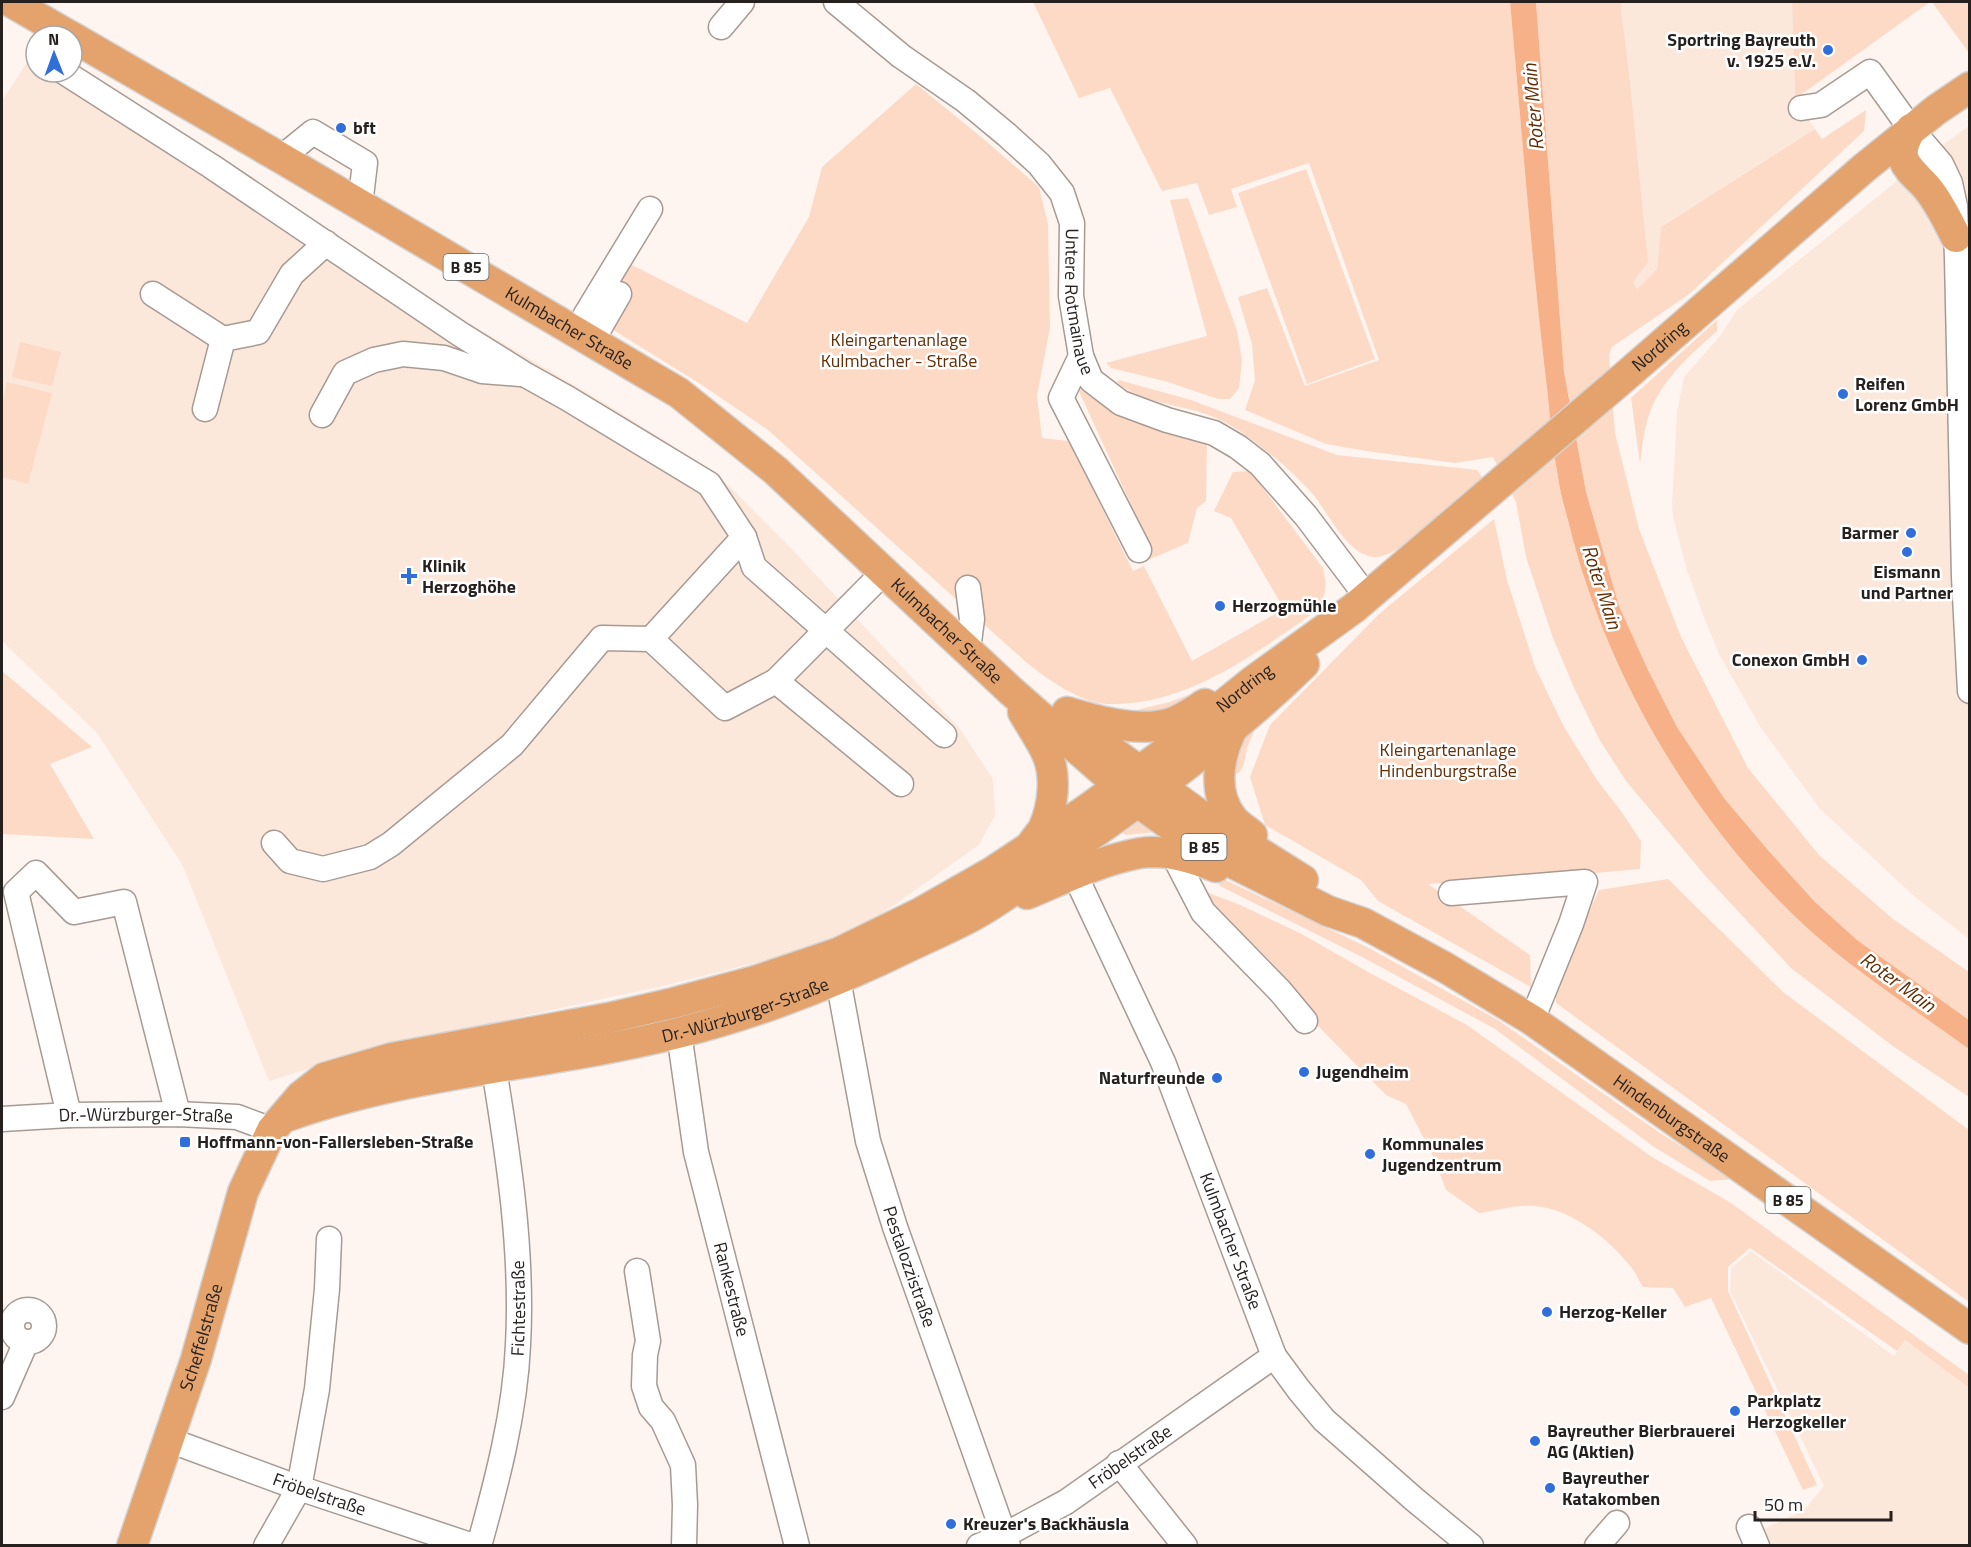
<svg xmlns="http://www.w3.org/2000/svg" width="1971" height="1547" viewBox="0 0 1971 1547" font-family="'Titillium Web',sans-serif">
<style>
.built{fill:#fce7db}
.green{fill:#fddac6}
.water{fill:#f7b189}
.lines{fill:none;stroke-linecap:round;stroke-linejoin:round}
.minor-casing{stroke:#a79a93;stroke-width:27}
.major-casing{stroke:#d4d3d2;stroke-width:33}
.minor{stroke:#fff;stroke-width:24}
.major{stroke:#e4a36d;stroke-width:30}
.poi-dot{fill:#306edb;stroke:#fff;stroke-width:2}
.labels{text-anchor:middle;stroke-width:5;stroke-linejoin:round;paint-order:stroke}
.shield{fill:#fff;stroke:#676462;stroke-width:1.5}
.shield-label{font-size:16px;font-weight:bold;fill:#26211f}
.poi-label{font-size:18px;font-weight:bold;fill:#26211f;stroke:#fff;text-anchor:start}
.street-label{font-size:18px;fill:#26211f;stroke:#fff}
.park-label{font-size:18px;fill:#632d05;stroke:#fff}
.water-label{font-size:20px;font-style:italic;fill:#632e05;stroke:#fff}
</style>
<rect width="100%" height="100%" fill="#fef5f1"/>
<g class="built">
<path d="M1622,2H1792L1795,99L1815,129L1661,227L1657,269L1637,289L1633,282L1621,9Z"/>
<path d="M36,48V72H71L335,244L616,410L717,474L789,546L960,729L993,779L995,815L979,845L843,941L658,987L459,1030L314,1067L269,1081L183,866L97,733L2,641V101Z"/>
<path d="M1969,126V939L1915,897L1820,809L1761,728L1719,654L1702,612L1686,567L1673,517L1672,505L1677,412L1684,377L1720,336L1737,310L1938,148Z"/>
<path d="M1751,1251L1894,1356L1905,1340L1969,1388V1545H1766L1760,1531L1804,1510L1824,1486L1730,1291L1731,1268Z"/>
</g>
<g class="green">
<path d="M1033,2H1510C1521,122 1530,243 1544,363C1549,401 1551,440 1558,477C1560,493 1565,509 1569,524C1605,672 1693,823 1805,926C1855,972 1914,1009 1969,1049V1097L1894,1047L1791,968L1708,879L1626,781L1599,739L1575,690L1553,638L1526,557L1516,502L1493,457L1455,463L1366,451L1326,444L1245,410L1255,380L1252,344L1238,297L1267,288L1305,386L1379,360L1309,163L1231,189L1237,207L1209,215L1197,183L1162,191L1110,88L1079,98Z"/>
<path d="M1536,2H1622L1621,9L1629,74L1648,262L1633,282L1637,289L1657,269L1661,227L1815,129L1822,139L1866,110L1864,131L1688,295L1612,347L1609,355L1615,433L1639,529L1681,637L1748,768L1819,855L1893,919L1969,972V1020L1857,940L1815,902L1767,849L1724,798L1677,727L1648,670L1619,606L1586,492L1564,372Z"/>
<path d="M1792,2H1930L1795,99Z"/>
<path d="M1932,2H1969V53Z"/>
<path d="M916,84L986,141L1039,187L1048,224L1050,327L1037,396L1042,438L1069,441L1133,571L1144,566L1192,661L1284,609L1231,518L1214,511L1233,472L1250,471L1323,568C1325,578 1327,586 1324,595C1319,613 1300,622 1286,632C1233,669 1174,706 1107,704C1081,703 1047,679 1027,663L768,430L702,385L602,323L622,260L747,323L809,217L822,167Z"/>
<path d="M1306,169L1375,359L1307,384L1238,193Z"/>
<path d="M1188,198L1237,330L1242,361L1239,388L1230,399H1218L1168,382L1111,368L1106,363L1207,336L1170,200Z"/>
<path d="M1717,320V331C1688,357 1657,383 1647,422C1643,435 1642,450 1640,464L1631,398Z"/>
<path d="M20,342L61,352L52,386L12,377Z"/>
<path d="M1119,380L1191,400L1337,455L1477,470L1483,478C1463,497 1400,559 1374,557C1347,555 1328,512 1312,493C1298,478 1281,462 1265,450C1249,437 1230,423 1211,416C1181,404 1141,404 1117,382Z"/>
<path d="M7,382L52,393L28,484L2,477V404Z"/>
<path d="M1077,387L1113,412L1207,439L1206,501L1197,508L1188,543L1148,560L1145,553L1143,531Z"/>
<path d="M1494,519L1507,580L1535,667L1564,727L1597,780L1621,811L1641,841L1640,869L1584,874L1428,884L1530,955L1531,987L1378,901L1361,880L1265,825L1250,777L1270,725L1379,614Z"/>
<path d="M2,671L92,747L50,764L94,839L2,834Z"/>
<path d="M1204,689L1179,710L1137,718L1140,709L1170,702Z"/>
<path d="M1266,713L1255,729L1247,748L1244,764L1240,772L1227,779L1230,752Z"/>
<path d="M1136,817L1164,831L1126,835L1119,831Z"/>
<path d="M1215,875L1369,948L1498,1020L1660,1133L1735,1179L1710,1181L1654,1147L1495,1029L1364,958L1220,886Z"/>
<path d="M1668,879L1783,992L1969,1130V1302L1556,1003L1555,987L1599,890Z"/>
<path d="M1201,890L1238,904L1300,933L1370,973L1467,1025L1652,1157L1731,1203L1969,1375V1388L1905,1340L1897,1351L1750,1248L1728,1267V1291L1817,1485L1803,1490L1711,1298L1685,1307L1673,1288L1643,1287C1639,1281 1636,1273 1631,1267C1610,1240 1570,1208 1534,1206C1517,1204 1496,1211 1479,1213L1446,1190L1435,1160L1406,1104L1386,1095L1194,900Z"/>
</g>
<path class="water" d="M1510,2H1536L1564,372L1586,492L1619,606L1648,670L1677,727L1724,798L1767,849L1815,902L1857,940L1969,1020V1049C1914,1009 1855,972 1805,926C1693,823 1605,672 1569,524C1565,509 1560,493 1558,477C1551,440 1549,401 1544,363C1530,243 1521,122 1510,2Z"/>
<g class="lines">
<defs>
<g id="minor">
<path id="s1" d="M836,2L901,56L966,101L1007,135L1039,164L1062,193L1072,223L1071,296L1081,356L1091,380L1121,403L1167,420L1214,433L1238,447L1260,464L1306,516L1367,597"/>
<path d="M721,27L742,2"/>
<path d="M64,72L211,166L460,334L524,374L567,398L709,484L744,537L754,567L944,735"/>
<path d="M1801,108L1821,105L1870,72L1911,129L1941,164L1950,183L1955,206L1957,258L1964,577L1970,691"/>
<path d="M281,158L313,132L365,163L360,205"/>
<path d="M153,294L223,339"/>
<path d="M585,316L650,209"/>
<path d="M592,341L619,294"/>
<path d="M1081,356L1061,398L1139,550"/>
<path d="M205,409L223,339L258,332L292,274L326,243"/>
<path d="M322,415L345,373L374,360L403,354L444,358L482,371L520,374"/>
<path d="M651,639L744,537"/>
<path d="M968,650L972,619L968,588"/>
<path d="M776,681L901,784"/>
<path d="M274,843L290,861L323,869L370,857L391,844L512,745L602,638L651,639L725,708L776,681L884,572"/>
<path d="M1173,854L1203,912L1280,991L1305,1021"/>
<path id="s2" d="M1075,875L1163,1062L1274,1356L1299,1390L1324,1420L1415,1500L1471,1546"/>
<path d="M1451,893L1585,882L1571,924L1532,1020"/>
<path id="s3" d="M838,979L868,1141L895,1227L1008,1546"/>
<path id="s4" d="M679,1033L696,1152L797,1546"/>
<path d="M69,1115L16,892L36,873L74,912L124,902L178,1114"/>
<path id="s5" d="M2,1119L69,1115L178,1114L237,1117L272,1130"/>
<path d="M637,1271L648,1341L645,1355L644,1386L651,1407L663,1421L683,1465L685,1505L684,1546"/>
<circle cx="28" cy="1326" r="16"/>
<path d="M2,1397L26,1342"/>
<path id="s6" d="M169,1440L299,1488L473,1546"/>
<path d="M1119,1463L1185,1546"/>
<path d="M1749,1527L1757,1546"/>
<path d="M266,1546L299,1488L317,1389L327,1289L329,1239"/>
<path id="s7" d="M479,1546C497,1481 515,1413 518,1345C523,1252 509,1160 494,1069"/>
<path id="s8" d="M979,1546L1003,1536L1066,1502L1274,1356"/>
<path d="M1597,1546L1617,1523"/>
</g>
<g id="major">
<path d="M11,2L70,36"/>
<path id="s9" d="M72,37L281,158L679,393L775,470L1011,691L1138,802L1177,830L1221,857L1328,911L1363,923L1446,968L1532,1020L1970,1329"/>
<path d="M1911,129C1906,138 1900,150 1904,160C1908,171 1921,180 1928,189C1940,204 1948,221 1956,237"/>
<path d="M1023,712C1031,726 1041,740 1047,754C1057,776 1053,808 1043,829C1040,834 1035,839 1032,844"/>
<path d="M1067,712C1098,721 1139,733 1171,723C1183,719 1194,711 1205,704"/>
<path d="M1080,728L1204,818L1303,880"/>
<path d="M1232,729C1218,758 1212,793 1233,819C1238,825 1246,830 1252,835"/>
<path d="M1027,894C1061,880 1116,853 1152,852C1174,852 1196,859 1216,867"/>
<path id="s10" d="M288,1116C414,1071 550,1065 678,1033C759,1013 837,982 912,945C933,935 954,926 974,915C1007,897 1037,872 1068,851C1151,794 1232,734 1304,664"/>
<path id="s11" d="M132,1546L196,1359L243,1192L272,1130L301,1096L324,1078L392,1058L608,1018L673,1003L755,981L838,953L920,913L992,872L1086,810L1160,756L1253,681L1354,608L1629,373L1864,168L1936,110L1970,87"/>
</g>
</defs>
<use href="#minor" class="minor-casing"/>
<use href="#major" class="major-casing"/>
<use href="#minor" class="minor"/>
<use href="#major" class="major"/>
</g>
<g class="poi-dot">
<circle cx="1828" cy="50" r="6"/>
<circle cx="341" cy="128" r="6"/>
<circle cx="1843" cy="394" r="6"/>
<circle cx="1911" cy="533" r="6"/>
<circle cx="1907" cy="552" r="6"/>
<path d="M406 567h6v6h6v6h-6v6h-6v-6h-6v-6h6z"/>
<circle cx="1220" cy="606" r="6"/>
<circle cx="1862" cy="660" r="6"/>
<circle cx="1304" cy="1072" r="6"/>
<circle cx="1217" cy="1078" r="6"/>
<rect x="179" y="1136" width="12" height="12" rx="3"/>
<circle cx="1370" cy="1154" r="6"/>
<circle cx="1547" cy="1312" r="6"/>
<circle cx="1735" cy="1411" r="6"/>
<circle cx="1535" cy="1441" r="6"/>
<circle cx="1550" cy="1488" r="6"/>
<circle cx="951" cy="1524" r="6"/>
</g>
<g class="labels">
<g class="shield">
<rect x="443.5" y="254" width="45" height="26" rx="4.5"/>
<rect x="1181.5" y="834" width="45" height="26" rx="4.5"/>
<rect x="1765.5" y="1187" width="45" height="26" rx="4.5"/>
</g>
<g class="shield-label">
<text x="466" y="273">B 85</text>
<text x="1204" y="853">B 85</text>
<text x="1788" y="1206">B 85</text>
</g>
<g class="poi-label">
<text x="1816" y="46" text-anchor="end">Sportring Bayreuth<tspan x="1816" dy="21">v. 1925 e.V.</tspan></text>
<text x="353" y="134">bft</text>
<text x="1855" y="390">Reifen<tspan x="1855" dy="21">Lorenz GmbH</tspan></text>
<text x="1899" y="539" text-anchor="end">Barmer</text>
<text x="422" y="572">Klinik<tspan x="422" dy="21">Herzoghöhe</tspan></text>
<text x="1907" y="578" text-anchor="middle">Eismann<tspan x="1907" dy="21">und Partner</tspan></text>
<text x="1232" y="612">Herzogmühle</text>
<text x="1850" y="666" text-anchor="end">Conexon GmbH</text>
<text x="1316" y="1078">Jugendheim</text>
<text x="1205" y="1084" text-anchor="end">Naturfreunde</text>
<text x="197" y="1148">Hoffmann-von-Fallersleben-Straße</text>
<text x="1382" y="1150">Kommunales<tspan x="1382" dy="21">Jugendzentrum</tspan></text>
<text x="1559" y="1318">Herzog-Keller</text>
<text x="1747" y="1407">Parkplatz<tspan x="1747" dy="21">Herzogkeller</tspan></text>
<text x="1547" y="1437">Bayreuther Bierbrauerei<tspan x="1547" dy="21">AG (Aktien)</tspan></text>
<text x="1562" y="1484">Bayreuther<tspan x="1562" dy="21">Katakomben</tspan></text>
<text x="963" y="1530">Kreuzer's Backhäusla</text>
</g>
<g class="street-label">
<text dy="6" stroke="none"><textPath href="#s1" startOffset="408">Untere Rotmainaue</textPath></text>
<text dy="6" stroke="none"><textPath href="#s9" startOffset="576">Kulmbacher Straße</textPath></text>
<text dy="6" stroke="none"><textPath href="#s11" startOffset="2068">Nordring</textPath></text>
<text dy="6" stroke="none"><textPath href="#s9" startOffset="1062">Kulmbacher Straße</textPath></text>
<text dy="6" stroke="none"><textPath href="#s11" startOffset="1530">Nordring</textPath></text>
<text dy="6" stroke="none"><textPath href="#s10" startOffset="470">Dr.-Würzburger-Straße</textPath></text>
<text dy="6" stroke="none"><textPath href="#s5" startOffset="144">Dr.-Würzburger-Straße</textPath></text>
<text dy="6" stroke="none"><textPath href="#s9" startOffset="1941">Hindenburgstraße</textPath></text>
<text dy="6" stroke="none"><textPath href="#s2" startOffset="398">Kulmbacher Straße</textPath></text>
<text dy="6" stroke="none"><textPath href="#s3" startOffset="297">Pestalozzistraße</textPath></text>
<text dy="6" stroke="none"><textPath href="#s4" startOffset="262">Rankestraße</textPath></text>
<text dy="6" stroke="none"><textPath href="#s7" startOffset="242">Fichtestraße</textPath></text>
<text dy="6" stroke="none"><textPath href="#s11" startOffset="220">Scheffelstraße</textPath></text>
<text dy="6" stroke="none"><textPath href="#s8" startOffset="176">Fröbelstraße</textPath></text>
<text dy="6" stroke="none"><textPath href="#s6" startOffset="160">Fröbelstraße</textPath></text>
</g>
<g class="park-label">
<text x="899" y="346">Kleingartenanlage<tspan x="899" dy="21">Kulmbacher - Straße</tspan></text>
<text x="1448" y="756">Kleingartenanlage<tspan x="1448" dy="21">Hindenburgstraße</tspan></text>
</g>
<g class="water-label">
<text transform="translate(1533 107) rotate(-95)" y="7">Roter Main</text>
<text transform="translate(1602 587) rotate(72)" y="7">Roter Main</text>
<text transform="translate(1898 982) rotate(36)" y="7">Roter Main</text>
</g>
</g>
<rect width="1971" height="1547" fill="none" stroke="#26211f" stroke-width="6"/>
<g transform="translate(54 54) rotate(359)"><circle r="28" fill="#ffffff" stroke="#a8a6a5" stroke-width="1.5"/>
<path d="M0-4.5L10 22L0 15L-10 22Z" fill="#306edb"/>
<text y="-9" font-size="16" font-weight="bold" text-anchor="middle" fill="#26211f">N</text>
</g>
<path d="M1755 1511v9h136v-9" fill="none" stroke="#26211f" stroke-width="3"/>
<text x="1764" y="1511" font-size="18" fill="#26211f" stroke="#ffffff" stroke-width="4.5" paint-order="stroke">50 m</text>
</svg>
